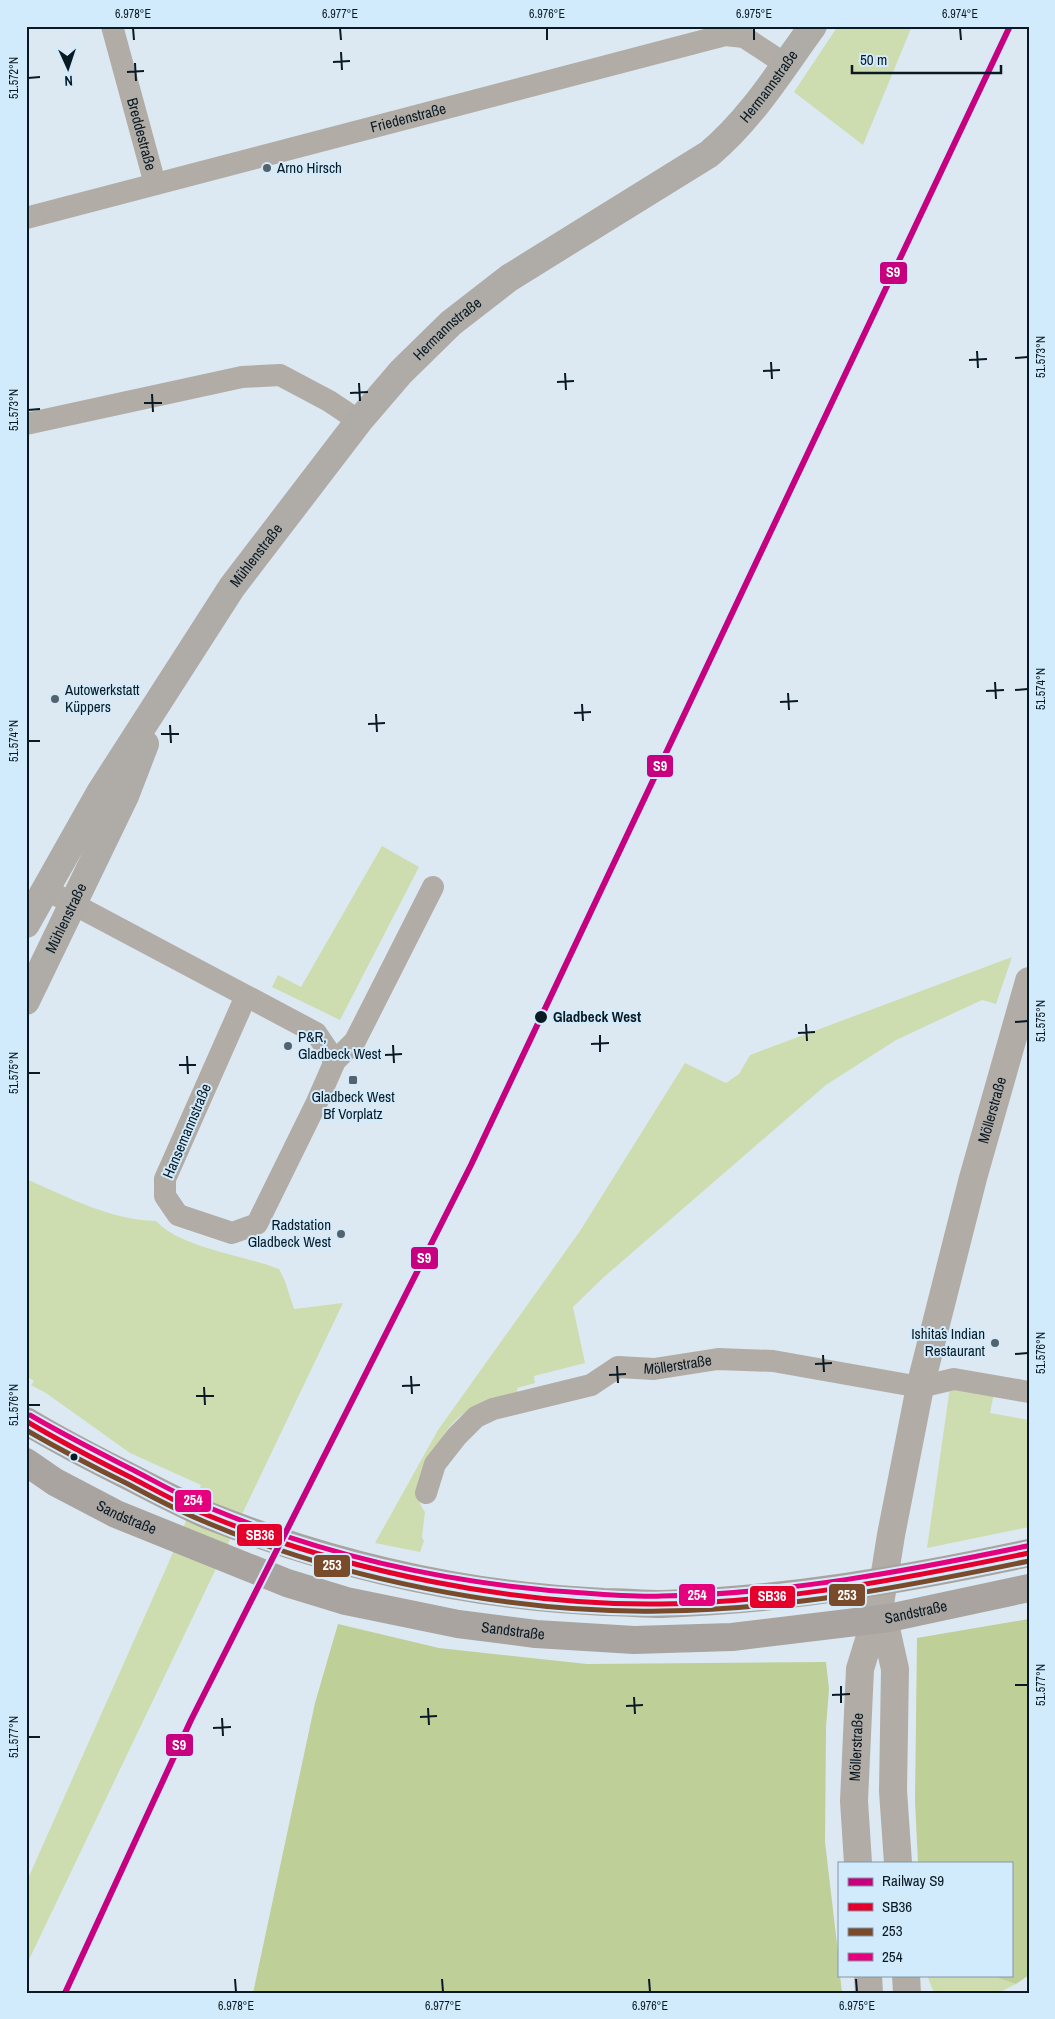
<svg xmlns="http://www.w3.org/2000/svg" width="1055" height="2019" viewBox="0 0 1055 2019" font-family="'Archivo Narrow',sans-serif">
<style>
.green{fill:#cdddaf}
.forest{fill:#becf97}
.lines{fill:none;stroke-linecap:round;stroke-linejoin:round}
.minor{stroke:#b2aca7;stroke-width:22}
.tertiary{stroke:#b2aca7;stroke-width:28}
.secondary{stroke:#afaba7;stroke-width:28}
.primary{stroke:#a9a4a0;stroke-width:28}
.bus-1-casing{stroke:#d2ebfc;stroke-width:9}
.bus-2-casing{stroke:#d2ebfc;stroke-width:9}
.bus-3-casing{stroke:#d2ebfc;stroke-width:9}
.bus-1{stroke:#e4002b;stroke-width:5}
.bus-2{stroke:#7a4b2a;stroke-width:5}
.bus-3{stroke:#e5007d;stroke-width:5}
.rail-1-casing{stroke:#d2ebfc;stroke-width:10}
.rail-1{stroke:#c7007f;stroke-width:6}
.ticks{fill:none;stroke:#091a24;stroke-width:2}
.poi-dot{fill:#53626c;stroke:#d2ebfc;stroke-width:2}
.stop-dot{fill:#091a24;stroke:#d2ebfc;stroke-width:2}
.labels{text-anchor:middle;stroke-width:4;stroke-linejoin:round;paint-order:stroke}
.street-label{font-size:15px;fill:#091a24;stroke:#d2ebfc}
.poi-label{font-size:15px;fill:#091a24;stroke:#d2ebfc;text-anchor:start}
.stop-label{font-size:15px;font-weight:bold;fill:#091a24;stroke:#d2ebfc;text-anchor:start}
.line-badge{stroke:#d2ebfc;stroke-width:2}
.badge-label{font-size:14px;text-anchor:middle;font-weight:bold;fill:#fff}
.neatline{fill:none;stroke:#091a24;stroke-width:2}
.ticks-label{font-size:12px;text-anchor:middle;fill:#091a24}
</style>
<rect width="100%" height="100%" fill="#dce9f2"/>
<g class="green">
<path d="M838,26H912L863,145L794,92Z"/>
<path d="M382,846L419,867L340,1020L272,987L278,975L301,987Z"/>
<path d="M1012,957L996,1004L982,1000L896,1040L826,1085L604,1277L573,1307L585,1363L534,1376L535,1383L517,1388L518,1395C500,1399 479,1403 463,1414C444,1427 417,1474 419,1498C419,1503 422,1507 425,1512L422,1537L424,1541L420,1552L375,1543L438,1430L580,1231L685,1063L726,1083L739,1074L750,1055Z"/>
<path d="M26,1179C68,1197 110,1220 156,1221C181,1248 243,1255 279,1269L285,1281L294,1309L343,1303L26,1966V1883L168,1564L201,1485L130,1453L46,1393L31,1385L34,1381L26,1376Z"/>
<path d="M950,1387L994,1393L990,1413L1029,1420V1527L927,1548Z"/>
<path d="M927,1975H989L1016,1984L998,1993H934Z"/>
</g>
<g class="forest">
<path d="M1029,1619V1975L1016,1984L989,1975H1011V1863H918L915,1801L917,1638Z"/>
<path d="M338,1624L439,1648L587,1664L826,1662L829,1689L826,1727L825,1842L839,1961V1975H840L842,1993H253L315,1703Z"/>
</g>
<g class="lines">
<g class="minor">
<path id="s1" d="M112,26L155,184"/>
<path id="s2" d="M26,218L725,35L744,37L785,64"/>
<path d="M26,424L242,377L280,375L329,401L359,421"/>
<path d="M45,889L316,1033L335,1061"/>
<path d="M246,996L165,1179V1196L178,1215L232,1233L257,1224L317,1102L335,1061L355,1041L433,887"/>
<path id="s3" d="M426,1493L435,1464L457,1436L476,1417L493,1409L591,1385L618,1367L654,1369L718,1359L773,1361L920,1387L954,1379L1029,1392"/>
</g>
<g class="tertiary">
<path d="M881,1606L895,1669L893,1791L898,1863"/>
<path id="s4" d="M858,1863L854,1801L860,1669L880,1604L891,1535L920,1387L973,1178L1029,981"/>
<path d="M868,1975L869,1993"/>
<path d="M906,1975L907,1993"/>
</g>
<g class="secondary">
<path id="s5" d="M26,924L101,791L232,587L359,421L401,372L451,323L509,278L709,154C752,118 780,71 813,26"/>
<path id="s6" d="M26,1001L125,796L145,744"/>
</g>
<g class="primary">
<path d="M26,1421C61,1442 96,1460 132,1478C157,1491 182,1504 207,1515C333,1565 469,1596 604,1602C623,1602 643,1604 662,1604C786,1600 907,1579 1029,1553"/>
<path id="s7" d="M26,1462L55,1482L116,1514L287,1583L346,1601L458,1624L536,1634L634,1640L732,1637L889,1618L1029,1588"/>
</g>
<defs>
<path id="bus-1" d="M26,1421C61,1442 96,1460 132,1478C157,1491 181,1505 207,1515C344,1571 514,1606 661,1604C785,1602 908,1578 1029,1553"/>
<path id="bus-2" d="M26,1430C59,1449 93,1467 128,1484C152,1497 177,1510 203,1521C338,1579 515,1614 662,1611C785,1610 908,1586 1029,1561"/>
<path id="bus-3" d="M30,1415C64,1435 100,1453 135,1471C160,1484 184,1498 210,1508C328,1557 457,1585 584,1593C610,1595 636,1597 662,1596C785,1594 907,1571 1027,1546"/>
</defs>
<use href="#bus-1" class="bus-1-casing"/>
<use href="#bus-2" class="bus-2-casing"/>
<use href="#bus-3" class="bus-3-casing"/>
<use href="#bus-1" class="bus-1"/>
<use href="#bus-2" class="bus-2"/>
<use href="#bus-3" class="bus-3"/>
<defs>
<path id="rail-1" d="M65,1993L191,1720L471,1165L1010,26"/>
</defs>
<use href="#rail-1" class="rail-1-casing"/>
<use href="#rail-1" class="rail-1"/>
</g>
<path class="ticks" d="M133,28L134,40M340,28L341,40M547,28V40M754,28V40M960,28L961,40M341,52L342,70M333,62L350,61M135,63L136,81M127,72L144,71M28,78L40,77M977,351L978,368M1015,358L1028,357M969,360L987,359M771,362L772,379M763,371L780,370M565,373L566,390M557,382L574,381M359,383L360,401M350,393L368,392M152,394L153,412M144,403H162M28,410L40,409M995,682L996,699M1015,690L1028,689M986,691L1004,690M788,693L789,710M780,702L798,701M582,704L583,721M574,713L591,712M376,714L377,732M368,724L385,723M170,725L171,743M161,734H179M28,741H40M1015,1022L1028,1021M806,1024L807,1041M798,1033L815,1032M600,1035V1052M591,1044L609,1043M393,1045L394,1063M385,1055L402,1054M187,1056L188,1074M179,1065H196M28,1073H40M1015,1354L1028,1353M823,1355L824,1372M815,1364L832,1363M617,1366L618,1383M609,1375L626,1374M411,1376L412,1394M402,1386L420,1385M204,1387L205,1405M196,1396H214M28,1405H40M1015,1685H1028M841,1686V1703M832,1695L850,1694M634,1697L635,1714M626,1706L643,1705M428,1708L429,1725M420,1717L437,1716M222,1718L223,1736M213,1728L231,1727M28,1737H40M235,1979L236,1992M442,1979L443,1992M649,1979L650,1992M856,1979L857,1992"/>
<g class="poi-dot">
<circle cx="267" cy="168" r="5"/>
<circle cx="55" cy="699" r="5"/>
<circle cx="288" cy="1046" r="5"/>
<rect x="348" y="1075" width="10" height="10" rx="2.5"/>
<circle cx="341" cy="1234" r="5"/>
<circle cx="995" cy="1343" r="5"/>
</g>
<g class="stop-dot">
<circle cx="541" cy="1017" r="7"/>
<circle cx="74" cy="1457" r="4.5"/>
</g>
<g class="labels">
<g class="street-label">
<text dy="5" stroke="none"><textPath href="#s5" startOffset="1138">Hermannstraße</textPath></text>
<text dy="5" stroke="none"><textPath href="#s2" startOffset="395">Friedenstraße</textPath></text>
<text dy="5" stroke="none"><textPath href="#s1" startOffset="112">Breddestraße</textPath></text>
<text dy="5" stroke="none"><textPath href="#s5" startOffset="732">Hermannstraße</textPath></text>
<text dy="5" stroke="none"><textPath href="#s5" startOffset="435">Mühlenstraße</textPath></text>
<text dy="5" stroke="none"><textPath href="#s6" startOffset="92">Mühlenstraße</textPath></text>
<text dy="5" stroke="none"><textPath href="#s4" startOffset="769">Möllerstraße</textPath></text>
<text transform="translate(187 1131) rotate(-67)" y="5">Hansemannstraße</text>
<text dy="5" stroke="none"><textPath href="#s3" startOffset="305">Möllerstraße</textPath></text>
<text dy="5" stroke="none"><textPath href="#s7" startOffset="115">Sandstraße</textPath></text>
<text dy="5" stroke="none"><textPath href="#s7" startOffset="925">Sandstraße</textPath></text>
<text dy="5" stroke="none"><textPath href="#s7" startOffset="520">Sandstraße</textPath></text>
<text dy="5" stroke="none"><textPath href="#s4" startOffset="116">Möllerstraße</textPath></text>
</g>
<g class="poi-label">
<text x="277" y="173">Arno Hirsch</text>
<text x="65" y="695">Autowerkstatt<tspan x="65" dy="17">Küppers</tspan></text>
<text x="298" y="1042">P&amp;R,<tspan x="298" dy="17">Gladbeck West</tspan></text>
<text x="353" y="1102" text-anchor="middle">Gladbeck West<tspan x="353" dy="17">Bf Vorplatz</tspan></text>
<text x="331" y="1230" text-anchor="end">Radstation<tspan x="331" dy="17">Gladbeck West</tspan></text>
<text x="985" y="1339" text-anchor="end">Ishita´s Indian<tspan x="985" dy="17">Restaurant</tspan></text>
</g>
<g class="stop-label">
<text x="553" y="1022">Gladbeck West</text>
</g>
</g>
<g class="line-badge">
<rect x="879" y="261" width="29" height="24" rx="5" fill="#c7007f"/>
<rect x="646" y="754" width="28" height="24" rx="5" fill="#c7007f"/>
<rect x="410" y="1246" width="29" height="24" rx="5" fill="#c7007f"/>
<rect x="174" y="1489" width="38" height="24" rx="5" fill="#e5007d"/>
<rect x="236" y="1523" width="47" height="24" rx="5" fill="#e4002b"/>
<rect x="313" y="1554" width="38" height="24" rx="5" fill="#7a4b2a"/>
<rect x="678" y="1583" width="38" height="24" rx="5" fill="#e5007d"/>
<rect x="828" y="1583" width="38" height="24" rx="5" fill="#7a4b2a"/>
<rect x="749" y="1585" width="47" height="24" rx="5" fill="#e4002b"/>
<rect x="165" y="1733" width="29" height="24" rx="5" fill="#c7007f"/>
</g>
<g class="badge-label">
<text x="893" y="277">S9</text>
<text x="660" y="771">S9</text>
<text x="424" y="1263">S9</text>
<text x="193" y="1505">254</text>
<text x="260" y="1540">SB36</text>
<text x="332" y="1570">253</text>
<text x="697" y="1600">254</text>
<text x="847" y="1600">253</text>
<text x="772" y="1601">SB36</text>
<text x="179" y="1750">S9</text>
</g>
<rect width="1055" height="2019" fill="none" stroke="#d2ebfc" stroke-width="55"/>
<rect x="838" y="1862" width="175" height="115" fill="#d2ebfc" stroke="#8297a6"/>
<rect x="848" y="1878" width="25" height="8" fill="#c7007f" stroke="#8297a6"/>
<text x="882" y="1886" font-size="15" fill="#091a24">Railway S9</text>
<rect x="848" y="1903" width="25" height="8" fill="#e4002b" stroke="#8297a6"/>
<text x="882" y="1912" font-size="15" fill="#091a24">SB36</text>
<rect x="848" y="1928" width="25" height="8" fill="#7a4b2a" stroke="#8297a6"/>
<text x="882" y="1936" font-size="15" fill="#091a24">253</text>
<rect x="848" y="1953" width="25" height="8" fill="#e5007d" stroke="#8297a6"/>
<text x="882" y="1962" font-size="15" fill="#091a24">254</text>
<g transform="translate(68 68) rotate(177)" stroke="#d2ebfc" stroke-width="4" paint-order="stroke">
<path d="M0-4L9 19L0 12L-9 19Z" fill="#091a24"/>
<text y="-8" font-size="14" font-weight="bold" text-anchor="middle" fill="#091a24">N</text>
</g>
<path d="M852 65v8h149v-8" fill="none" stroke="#091a24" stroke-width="2.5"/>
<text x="860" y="65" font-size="15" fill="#091a24" stroke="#d2ebfc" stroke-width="4" paint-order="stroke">50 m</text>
<rect x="28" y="28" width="1000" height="1964" class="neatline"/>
<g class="ticks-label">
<text x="133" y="18">6.978°E</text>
<text x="340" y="18">6.977°E</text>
<text x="547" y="18">6.976°E</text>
<text x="754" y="18">6.975°E</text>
<text x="960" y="18">6.974°E</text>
<text transform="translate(14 78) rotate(-90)" y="4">51.572°N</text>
<text transform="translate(1041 357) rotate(-90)" y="4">51.573°N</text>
<text transform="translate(14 410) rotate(-90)" y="4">51.573°N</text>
<text transform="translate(1041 689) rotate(-90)" y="4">51.574°N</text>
<text transform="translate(14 741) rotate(-90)" y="4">51.574°N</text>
<text transform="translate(1041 1021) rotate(-90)" y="4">51.575°N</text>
<text transform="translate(14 1073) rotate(-90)" y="4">51.575°N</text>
<text transform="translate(1041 1353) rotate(-90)" y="4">51.576°N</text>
<text transform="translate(14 1405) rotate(-90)" y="4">51.576°N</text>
<text transform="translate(1041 1685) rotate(-90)" y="4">51.577°N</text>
<text transform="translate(14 1737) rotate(-90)" y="4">51.577°N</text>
<text x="236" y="2010">6.978°E</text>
<text x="443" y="2010">6.977°E</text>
<text x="650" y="2010">6.976°E</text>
<text x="857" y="2010">6.975°E</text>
</g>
</svg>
